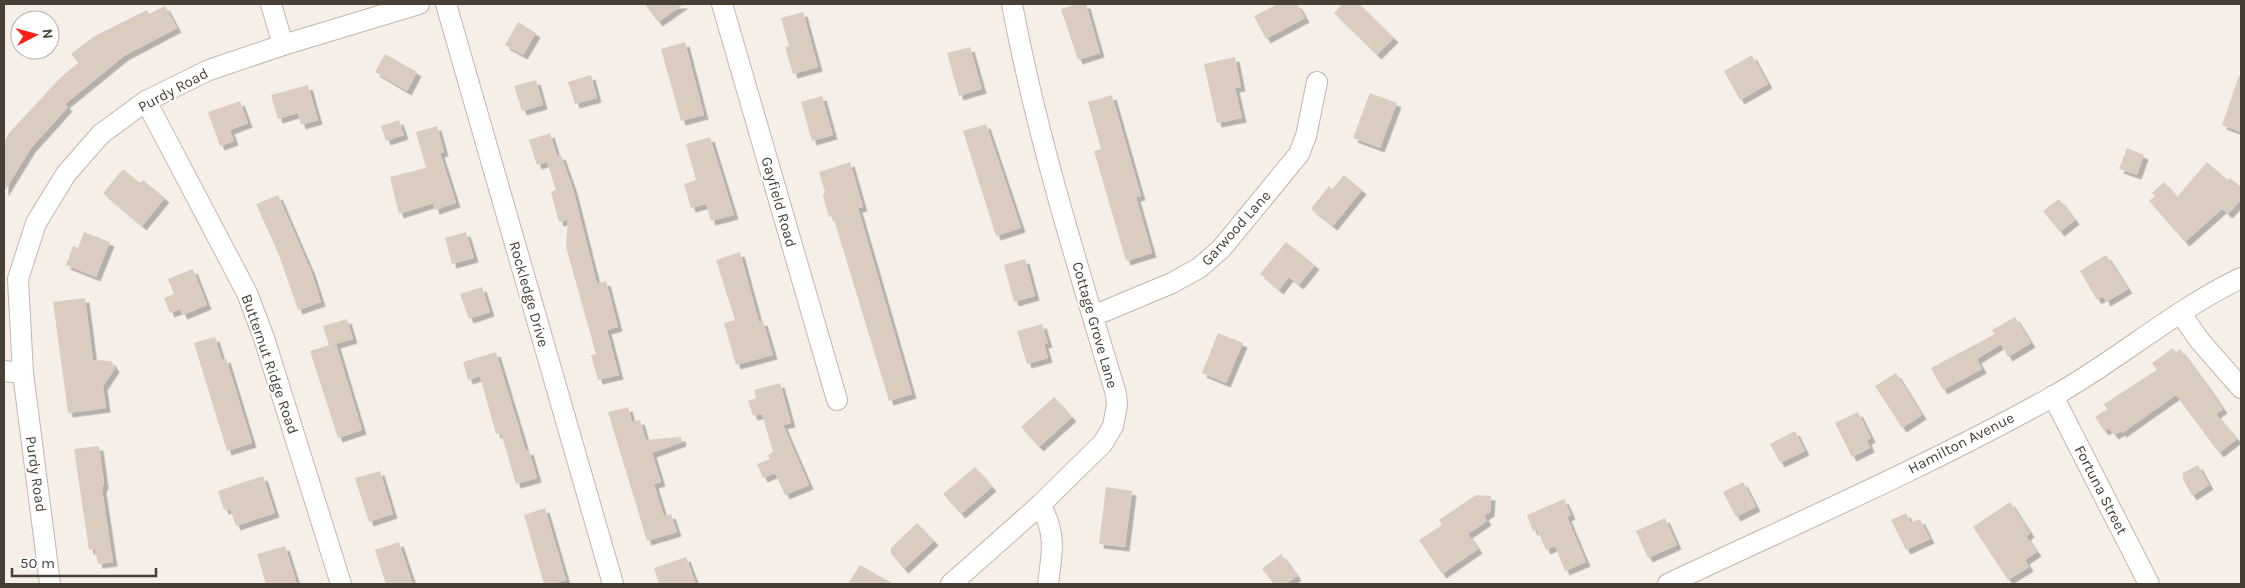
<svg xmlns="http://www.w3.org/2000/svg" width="2245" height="588" viewBox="0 0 2245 588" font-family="Karla,sans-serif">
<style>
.building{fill:#dacdbf;filter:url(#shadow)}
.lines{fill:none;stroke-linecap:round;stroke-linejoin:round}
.minor-casing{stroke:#c1b6aa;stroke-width:22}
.minor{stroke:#fff;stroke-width:20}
.labels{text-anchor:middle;stroke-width:4;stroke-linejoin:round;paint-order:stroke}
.street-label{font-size:15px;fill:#483f36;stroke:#fff}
</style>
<defs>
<filter id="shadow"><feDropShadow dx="4.5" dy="4.5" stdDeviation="0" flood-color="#0004"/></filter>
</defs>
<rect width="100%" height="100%" fill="#f5efe8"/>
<g class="building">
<path d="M645,4H684L658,22Z"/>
<path d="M1078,4H1086L1100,53L1078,60L1061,9Z"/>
<path d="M1278,4H1297L1305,18L1266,39L1254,16Z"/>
<path d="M1342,4H1359L1394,38L1377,55L1334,13Z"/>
<path d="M165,6L177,28L124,56L65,104L68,107L31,148L4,192V142L9,133L61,77L78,63L71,54L93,37L147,10L149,14Z"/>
<path d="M803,12L818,67L793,74L785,47L789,46L781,18Z"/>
<path d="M518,22L536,33L523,55L505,45Z"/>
<path d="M685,42L704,115L681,121L661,49Z"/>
<path d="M970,47L982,89L959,96L947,53Z"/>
<path d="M385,54L417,72L407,91L375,72Z"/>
<path d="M1752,55L1768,84L1740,100L1724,71Z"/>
<path d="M1235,57L1241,87L1235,88L1242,118L1217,123L1204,64Z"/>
<path d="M591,75L597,98L575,104L568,82Z"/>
<path d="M2239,76L2241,77V132L2222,125Z"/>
<path d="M536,80L543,105L522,111L514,86Z"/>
<path d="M308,85L318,120L301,125L298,113L278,119L271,95Z"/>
<path d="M1370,93L1397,103L1380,148L1353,138Z"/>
<path d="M1112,95L1141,196L1136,197L1152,253L1126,261L1094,151L1101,149L1088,102Z"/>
<path d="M822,96L833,135L812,141L801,102Z"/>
<path d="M240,101L248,123L230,130L234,141L220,146L208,112Z"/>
<path d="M399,120L404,135L386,141L381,126Z"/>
<path d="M986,124L1021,228L996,236L963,131Z"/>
<path d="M437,126L444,152L440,153L456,203L435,210L433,203L399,214L390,177L426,168L416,132Z"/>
<path d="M550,133L557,156L561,155L573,189L597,284L606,281L618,327L607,330L619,375L598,380L591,355L596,354L566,247L568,220L559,222L551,192L556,190L547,162L537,165L529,140Z"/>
<path d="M710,137L734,215L711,221L706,204L691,208L684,184L696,180L686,144Z"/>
<path d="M2127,148L2144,155L2137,175L2119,169Z"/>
<path d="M850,162L863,207L858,208L912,394L889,401L833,216L829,217L823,196L825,192L819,172Z"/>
<path d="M2207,162L2228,180L2230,178L2241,187V200L2228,214L2222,209L2185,242L2149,201L2155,196L2152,193L2164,182L2177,197Z"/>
<path d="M123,169L140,183L143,180L165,198L142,226L103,193Z"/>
<path d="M1344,175L1362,190L1333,226L1311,209L1329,186L1332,189Z"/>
<path d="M278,195L311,271L321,302L298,310L279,255L256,204Z"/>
<path d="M2059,199L2075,220L2060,232L2043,211Z"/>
<path d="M84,232L110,242L96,277L66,265L73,246L78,248Z"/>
<path d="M466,232L474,258L452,264L445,238Z"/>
<path d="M1286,242L1315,265L1299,285L1289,277L1279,290L1260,274Z"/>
<path d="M740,252L759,322L763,321L773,355L736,365L724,323L735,320L716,260Z"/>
<path d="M2106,255L2128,289L2106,302L2103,296L2097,300L2080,271Z"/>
<path d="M1025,259L1035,296L1014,302L1004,265Z"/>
<path d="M193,269L207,305L183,315L180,309L170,313L164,298L174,294L168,279Z"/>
<path d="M482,287L490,312L469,319L460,294Z"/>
<path d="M85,298L93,360L111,361L115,368L103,386L106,408L68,413L53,302Z"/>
<path d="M2015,317L2031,343L2008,357L2001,344L1977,359L1982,369L1943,390L1931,368L1995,334L1992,330Z"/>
<path d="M347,319L353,339L336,344L362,430L338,438L310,351L329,345L323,326Z"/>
<path d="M1042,324L1048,343L1044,344L1048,358L1027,364L1017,331Z"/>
<path d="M1218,333L1243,343L1226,383L1202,373Z"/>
<path d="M215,337L222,360L226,358L252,443L227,451L194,343Z"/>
<path d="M2173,348L2176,352L2180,349L2208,387L2223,409L2216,414L2237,439L2219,453L2176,395L2122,433L2121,431L2114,435L2109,428L2104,431L2095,417L2107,409L2104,404L2157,370L2152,363Z"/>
<path d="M496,352L526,451L529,450L537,478L516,484L501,433L496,434L480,376L468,380L463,362Z"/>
<path d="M1896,373L1922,415L1902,428L1875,386Z"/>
<path d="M780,383L791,423L783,425L809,485L785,495L775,473L763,478L757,464L770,459L768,455L773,452L762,414L753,416L748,401L756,398L754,390Z"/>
<path d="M1054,397L1072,417L1039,447L1021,427Z"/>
<path d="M628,407L632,422L640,420L646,440L681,437L682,442L652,453L661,482L654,484L664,516L671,514L677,532L647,541L608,412Z"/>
<path d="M1858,412L1871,438L1867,440L1870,448L1852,457L1835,423Z"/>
<path d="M1795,431L1805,451L1780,463L1770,444Z"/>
<path d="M99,446L104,483L102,489L113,562L98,564L95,549L89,550L74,449Z"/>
<path d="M2198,465L2209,485L2192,496L2183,479V473Z"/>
<path d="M975,467L992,487L961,514L943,494Z"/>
<path d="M380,471L393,514L369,522L355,478Z"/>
<path d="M263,476L275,513L236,526L230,509L224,510L218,491Z"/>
<path d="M1743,482L1756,507L1736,517L1723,492Z"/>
<path d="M1106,487L1132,491L1125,547L1099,544Z"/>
<path d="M1476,495L1491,496L1490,512L1484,516L1487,521L1468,534L1478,549L1442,574L1419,540L1442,525L1439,520Z"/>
<path d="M1564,499L1571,515L1567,517L1586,562L1565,571L1555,546L1546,550L1537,529L1533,531L1527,515Z"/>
<path d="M2010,502L2030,533L2026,536L2037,552L2025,560L2029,567L2008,580L1973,527Z"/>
<path d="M545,508L566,580L552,584H544L524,515Z"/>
<path d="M1906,513L1911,523L1920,519L1930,539L1906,550L1891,520Z"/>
<path d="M1665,518L1677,545L1648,558L1636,531Z"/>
<path d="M917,523L934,541L904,569L891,554V548Z"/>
<path d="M399,542L413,584H386L375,550Z"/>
<path d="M285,546L297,584H266L257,554Z"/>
<path d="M1281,554L1297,576L1286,584H1274L1262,569Z"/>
<path d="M686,557L696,584H659L654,568Z"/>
<path d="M860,565L894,584H848Z"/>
</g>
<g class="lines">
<defs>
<g id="minor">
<path d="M271,4L283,45"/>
<path d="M446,4L613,584"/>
<path d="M722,4L837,400"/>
<path d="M146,101L247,293L264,338L341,584"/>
<path d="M2181,314L2200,341L2241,388"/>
<path d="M1093,316L1172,283L1199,268L1221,249L1299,154L1306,136L1317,82"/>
<path d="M4,371L23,373"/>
<path d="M2053,396L2149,584"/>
<path d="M1040,505C1057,533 1052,553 1048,584"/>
<path d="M50,584L23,373L18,279L36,223L66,174L101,134L146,101L209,70L283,45L419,4"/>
<path d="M951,584L1040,505L1103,443L1113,426L1117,405L1116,394C1077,264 1037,137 1012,4"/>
<path d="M1668,584C1797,523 1928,466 2052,397C2117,361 2174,310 2241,278"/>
</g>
</defs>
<use href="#minor" class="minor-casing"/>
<use href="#minor" class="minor"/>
</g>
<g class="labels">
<g class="street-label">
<text transform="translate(173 90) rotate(-28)" y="5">Purdy Road</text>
<text transform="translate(779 202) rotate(74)" y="5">Gayfield Road</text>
<text transform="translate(1236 228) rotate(-48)" y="5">Garwood Lane</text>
<text transform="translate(529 294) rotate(74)" y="5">Rockledge Drive</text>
<text transform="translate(1095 325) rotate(74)" y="5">Cottage Grove Lane</text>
<text transform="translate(270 364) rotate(71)" y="5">Butternut Ridge Road</text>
<text transform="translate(1961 443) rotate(-27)" y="5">Hamilton Avenue</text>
<text transform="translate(36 474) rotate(82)" y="5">Purdy Road</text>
<text transform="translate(2101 490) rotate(63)" y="5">Fortuna Street</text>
</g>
</g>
<rect width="2245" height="588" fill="none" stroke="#483f36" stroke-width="10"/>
<g transform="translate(35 35) rotate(84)"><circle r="24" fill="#ffffff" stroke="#b6b2af"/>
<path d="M0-4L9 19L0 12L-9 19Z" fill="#ff1f14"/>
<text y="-8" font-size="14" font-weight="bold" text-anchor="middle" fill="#483f36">N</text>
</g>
<path d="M12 568v8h144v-8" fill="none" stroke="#483f36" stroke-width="2.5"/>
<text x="20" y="568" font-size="15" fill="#483f36" stroke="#ffffff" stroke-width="4" paint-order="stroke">50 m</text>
</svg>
